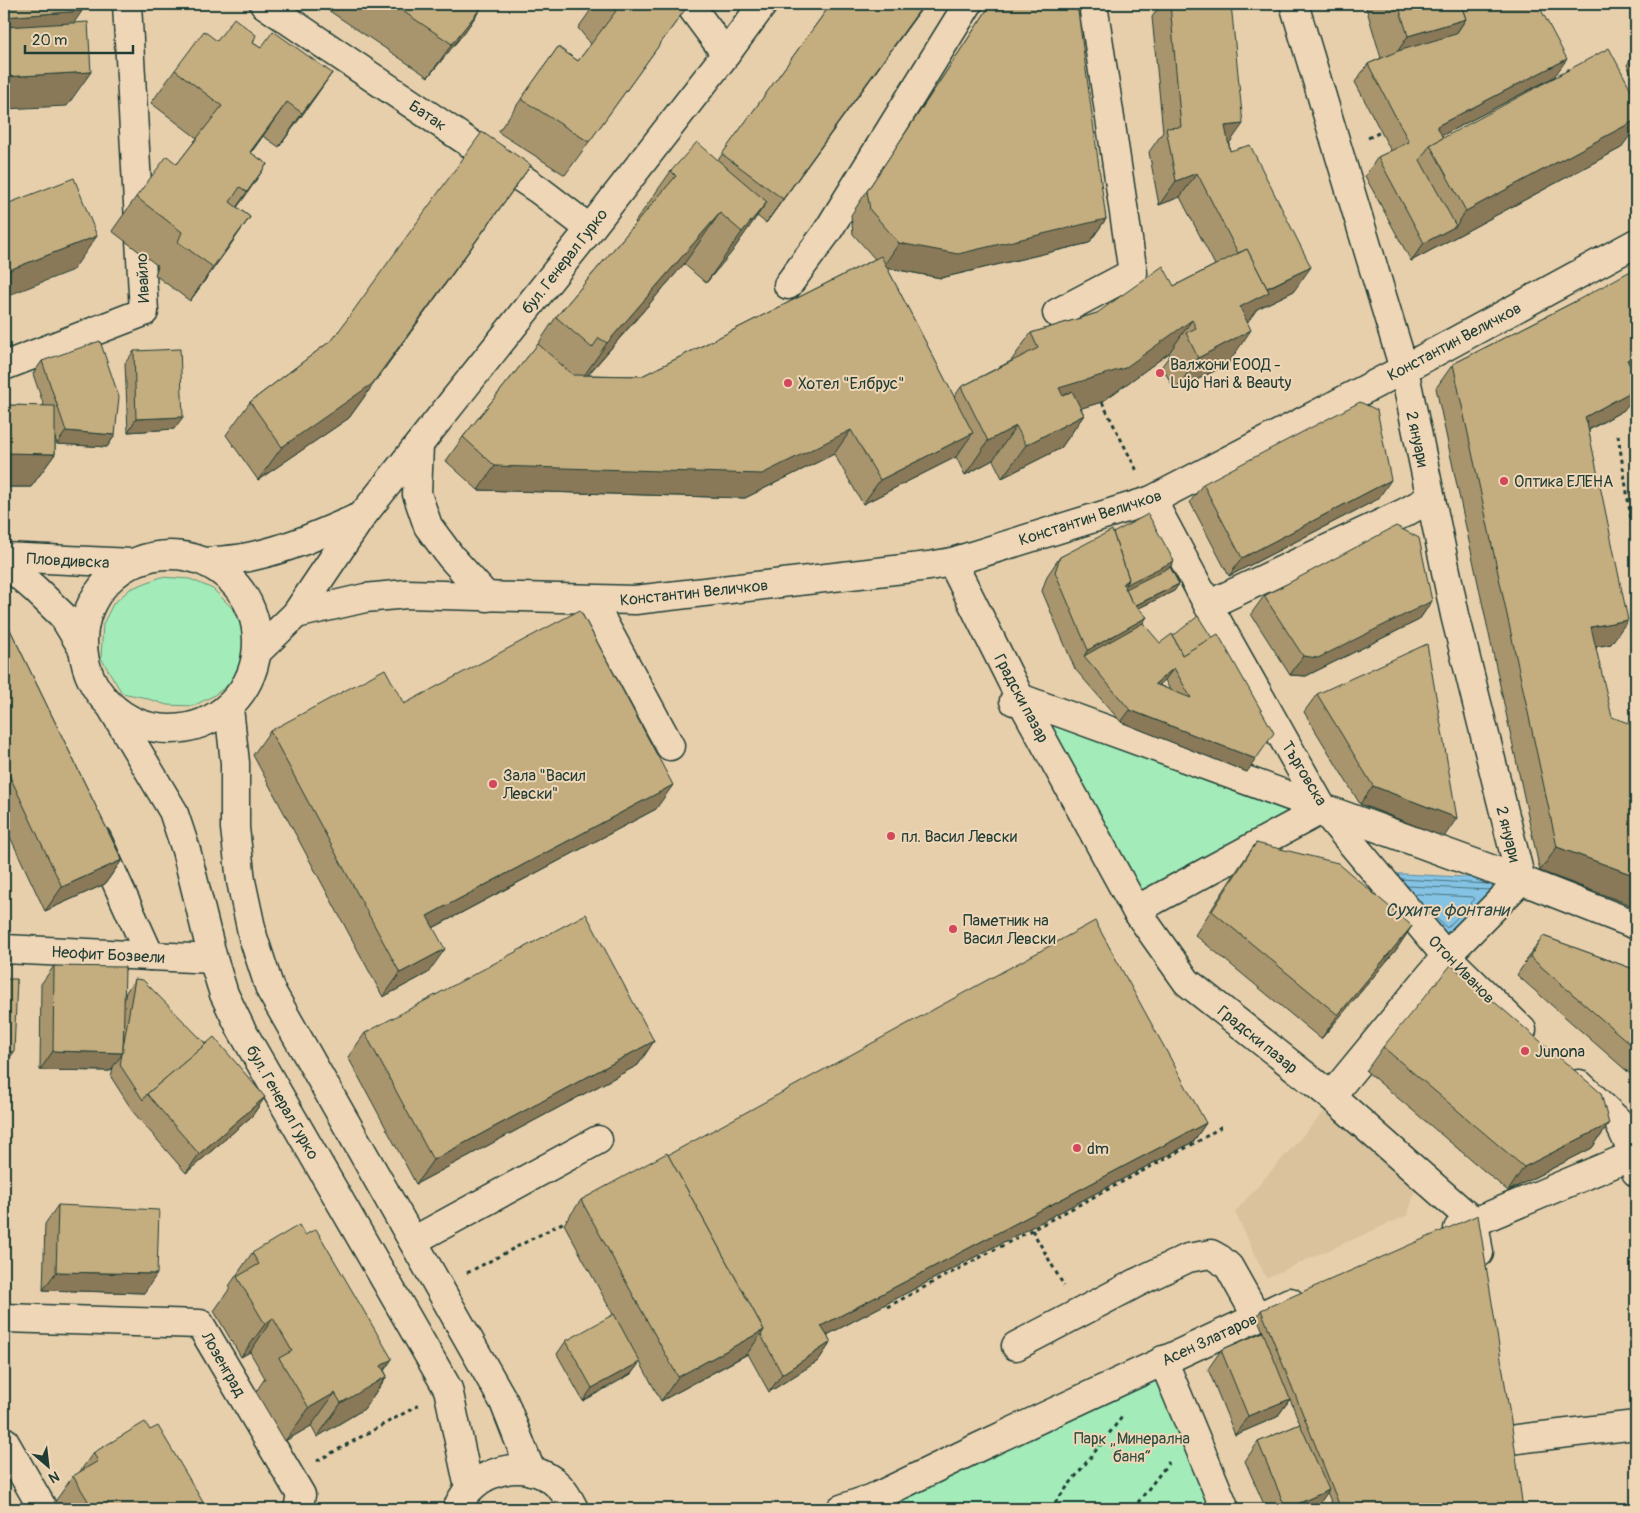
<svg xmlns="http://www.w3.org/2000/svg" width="1640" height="1513" viewBox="0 0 1640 1513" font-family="Pangolin,sans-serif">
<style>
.built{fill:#d9c29c}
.green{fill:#a3ebb9;stroke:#619476}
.water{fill:#85c3e5;stroke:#5c8d9e}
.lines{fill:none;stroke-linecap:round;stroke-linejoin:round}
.shore{stroke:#48737b;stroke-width:1}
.minor-casing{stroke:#1f3d34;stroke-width:31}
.path{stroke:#1f3d34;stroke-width:3;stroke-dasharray:4 4;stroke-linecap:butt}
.minor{stroke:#efd6b7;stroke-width:28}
.wall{fill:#a9956d;stroke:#1f3d34;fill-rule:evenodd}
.shaded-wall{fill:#897959;stroke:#1f3d34}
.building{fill:#c4ad7f;stroke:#1f3d34;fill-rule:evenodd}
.poi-dot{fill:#d1495b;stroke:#efd6b7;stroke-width:2}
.labels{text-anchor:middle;stroke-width:4;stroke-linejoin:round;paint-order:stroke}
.street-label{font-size:16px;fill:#1f3d34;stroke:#efd6b7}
.poi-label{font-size:16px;fill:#1f3d34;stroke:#efd6b7;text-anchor:start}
.park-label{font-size:16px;fill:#2c4e41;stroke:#efd6b7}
.water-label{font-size:18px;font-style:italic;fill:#294a46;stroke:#efd6b7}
</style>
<rect width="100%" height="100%" fill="#e8cfac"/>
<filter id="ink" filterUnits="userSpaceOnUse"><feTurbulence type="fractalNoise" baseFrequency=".02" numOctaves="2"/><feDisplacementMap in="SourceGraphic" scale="10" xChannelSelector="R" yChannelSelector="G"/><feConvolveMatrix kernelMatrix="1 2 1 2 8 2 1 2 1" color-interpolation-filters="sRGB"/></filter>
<g filter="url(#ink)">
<path class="built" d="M1329,1106L1416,1186L1408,1215L1266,1278L1235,1212Z"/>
<g class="green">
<path d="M161,577L190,579L213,589L233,609L244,631L243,655L235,680L213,696L193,706L167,705L142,697L122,693L101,658L103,624L113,604L130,589Z"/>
<path d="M1022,699L1323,809L1136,910Z"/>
<path d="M1163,1360L1225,1509H880Z"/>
</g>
<path class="water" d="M1364,872L1521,880L1446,956Z"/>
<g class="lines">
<g class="shore">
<path d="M1401,879L1487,884"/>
<path d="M1407,886L1490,890"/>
<path d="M1415,895L1417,894L1473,897L1475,899L1447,928L1426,909"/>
</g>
<defs>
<g id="minor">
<path d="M264,4L539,190L590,229"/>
<path d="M689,4L726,54"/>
<path d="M1294,4L1404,369L1455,615L1521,880L1446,956L1331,1096"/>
<path d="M788,285L827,232L968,4"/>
<path d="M1057,313L1133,273L1093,4"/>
<path d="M4,366L144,312L127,4"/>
<path d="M419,445L417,494L428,526L451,557L487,597"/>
<path d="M1152,500L1208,605L1323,809L1446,956L1522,1030"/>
<circle cx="170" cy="642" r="87"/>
<path d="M4,557L132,563"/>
<path d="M4,562L35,589L63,616L83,649"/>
<path d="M207,562C222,560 238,560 253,556C291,548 327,531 362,516"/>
<path d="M952,562L1020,698L1136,910L1187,982L1331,1096L1474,1222L1479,1253"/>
<path d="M591,600L670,746"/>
<path d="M1208,605L1406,512L1431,498"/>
<path d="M296,614L365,598L406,594L635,600L929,566L952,562L1152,500L1404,369L1636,243"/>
<path d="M258,651L296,614L362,516L590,229L726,54L763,4"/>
<path d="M1014,701L1020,698L1521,880L1636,925"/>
<path d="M112,708L173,811L186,850L213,959L224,994L241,1029L448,1389L469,1488"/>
<path d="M229,708L235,763V828L241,881L253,937L270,989L504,1402L531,1471"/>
<path d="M97,839L150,956"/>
<path d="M1136,910L1323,809"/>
<path d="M4,949L213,959"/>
<path d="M1579,1084L1618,1121L1634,1155L1636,1172"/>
<path d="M1458,1229L1636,1154"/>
<path d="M413,1241L598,1140"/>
<path d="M4,1318L200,1324L301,1495L298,1509"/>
<path d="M1016,1346L1146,1278L1188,1258L1211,1254L1220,1259L1229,1267L1257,1317"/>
<path d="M1163,1360L1225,1509"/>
<path d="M1509,1440L1636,1425"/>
<path d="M4,1441L43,1509"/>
<path d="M457,1509C472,1469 528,1455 559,1486C566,1493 570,1501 574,1509"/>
<path d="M841,1509L878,1496L979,1447L1290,1302"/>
</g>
</defs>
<use href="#minor" class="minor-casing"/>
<g class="path">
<path d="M1553,74L1555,77L1572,68"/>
<path d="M1368,138L1381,132"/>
<path d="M1102,402L1137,471"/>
<path d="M1618,435L1636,551"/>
<path d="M1032,1230L1064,1286"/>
<path d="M467,1273L568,1220"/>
<path d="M887,1307L1197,1142L1224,1125"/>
<path d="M317,1461L419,1405"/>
<path d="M1050,1509L1122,1417"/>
<path d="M1133,1509L1169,1462"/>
</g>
<use href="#minor" class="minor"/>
</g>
<g class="wall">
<path d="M319,4H484L464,33L428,77Z"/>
<path d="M595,4H689L565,175L498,132L558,47L578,61L591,44L578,28Z"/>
<path d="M831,4H925L766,223L757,216L731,253L706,283L684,264L588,375L642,376L875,259L853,234L851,215L991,4H1067L1106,219L1089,243L941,278L887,268L954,397L961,387L1011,361L1031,333L1097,313L1174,286L1215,265L1180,197L1159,205L1149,152L1163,132L1152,17L1161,4H1231L1229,145L1230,151L1294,291L1257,309L1247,322L1228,364L1175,391L1162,366L1170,355L1169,353L1102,402L1081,408L1084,415L1061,448L1002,478L993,460L965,475L956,457L863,504L834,454L745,498L478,490L446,461L463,437L538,344L556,317L636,223L635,222L671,171L718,160Z"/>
<path d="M1365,4H1538L1554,77L1441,136L1443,138L1621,148L1411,261L1365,176L1378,157L1391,151L1355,82L1368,64L1381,58Z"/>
<path d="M217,41L253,43L261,48L332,73L308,107L279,147L263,136L251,153L267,164L237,207L250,217L190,301L155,275L158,266L112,231L136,197L177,164L197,138L151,103L175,70Z"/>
<path d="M1636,51V83L1627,65Z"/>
<path d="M531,165L349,418L258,480L226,435L250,402L333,339Z"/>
<path d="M1576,301L1636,370L1634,372L1624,410L1589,430L1611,644L1596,647L1636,907L1540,871L1436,388L1453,364Z"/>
<path d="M134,351L174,429L128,432L125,363Z"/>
<path d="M42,361L115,435L107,447L57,444L55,438V454L31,487H4V405L44,406L33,374Z"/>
<path d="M1203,484L1378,499L1229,576L1190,502Z"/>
<path d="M1113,533L1170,567L1179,584L1174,591L1139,608L1143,623L1247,772L1121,722L1075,669L1042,591L1047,576L1060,557ZM1165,680L1170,690L1159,685Z"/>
<path d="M1264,596L1432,601L1419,620L1306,676L1290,675L1251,614Z"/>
<path d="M4,617L122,860L105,884L45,911L4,824Z"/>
<path d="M1317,694L1444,837L1360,804L1304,712Z"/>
<path d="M404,704L656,809L433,928L428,973L383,997L253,755L270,731Z"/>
<path d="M1256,843L1412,926L1396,950L1321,1039L1195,935L1239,867Z"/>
<path d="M1543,936L1636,970V1079L1517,975L1530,955Z"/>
<path d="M54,966L124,1002L126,992L135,979L265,1097L252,1116L186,1173L134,1113L111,1077L113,1067L110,1071L40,1070L41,984Z"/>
<path d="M365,1033L654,1041L638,1065L416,1184L348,1057Z"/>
<path d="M1383,1047L1609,1124L1592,1148L1508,1191L1366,1071Z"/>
<path d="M1206,1123L1193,1142L827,1335L831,1342L818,1361L769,1392L748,1354L661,1401L640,1362L631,1374L583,1401L557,1354L566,1341L616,1320L564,1224L581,1200L668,1155Z"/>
<path d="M58,1205L144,1293L43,1290L45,1224Z"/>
<path d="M252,1253L384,1370L387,1376L364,1409L317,1437L311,1426L285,1441L256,1392L265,1378L250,1352L241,1357L214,1311L230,1288L229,1286Z"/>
<path d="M1261,1310L1523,1509H1334L1327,1492L1316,1509H1266L1245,1461L1258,1442L1300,1424L1290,1399L1277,1417L1235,1435L1208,1369L1221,1350L1263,1332L1257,1317Z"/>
<path d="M150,1430L207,1509H50L73,1476L79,1473L93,1453Z"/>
</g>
<g class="shaded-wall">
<path d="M484,4L464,33L428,77L452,44Z"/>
<path d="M924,4H925L766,223L783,199Z"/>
<path d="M82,11L59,45L4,49V17Z"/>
<path d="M1466,19L1443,53L1385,70L1408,36Z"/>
<path d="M1567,59L1554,77L1424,145L1437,126Z"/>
<path d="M91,72L67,106L4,109V77Z"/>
<path d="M332,73L308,107L279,147L302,113Z"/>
<path d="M287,102L263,136L226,185L250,152Z"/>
<path d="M1636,120V127L1621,148L1411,261L1424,243L1456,226L1466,211Z"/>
<path d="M1243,124L1226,148L1225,126Z"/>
<path d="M267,164L244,198L223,226L247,192Z"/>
<path d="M531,165L349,418L258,480L282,447Z"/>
<path d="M1197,173L1180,197L1159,205L1176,181Z"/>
<path d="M767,202L731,253L706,283L742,232Z"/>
<path d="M720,213L684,264L571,394L607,343Z"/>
<path d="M250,217L227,250L190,301L213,267Z"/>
<path d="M1106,219L1089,243L941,278L883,267L899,243Z"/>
<path d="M97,236L73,270L4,297V272Z"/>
<path d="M1311,267L1294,291L1257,309L1245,326L1240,307L1258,293Z"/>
<path d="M1192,320L1169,353L1102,402L1035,422L1059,388Z"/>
<path d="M1251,330L1228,364L1175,391L1198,358Z"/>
<path d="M1636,355V370L1610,384L1627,360Z"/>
<path d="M1636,389V394L1624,410L1568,441L1585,417Z"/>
<path d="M1084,415L1061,448L1002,478L1026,445Z"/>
<path d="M183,417L174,429L128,432L136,419Z"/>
<path d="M1016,426L993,460L965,475L988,441Z"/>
<path d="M851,430L834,454L745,498L478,490L495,466Z"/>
<path d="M66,431L115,435L107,447L57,444Z"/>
<path d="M973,433L956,457L863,504L880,480Z"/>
<path d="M4,453L55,454L31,487H4Z"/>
<path d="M1391,480L1378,499L1229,576L1242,558Z"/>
<path d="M1174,561L1166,574L1114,595L1123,583Z"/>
<path d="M1179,584L1174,591L1118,618L1123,612Z"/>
<path d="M1432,601L1419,620L1306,676L1290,675L1303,656Z"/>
<path d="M1147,617L1134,636L1084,656L1088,650Z"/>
<path d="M1628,620L1611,644L1574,651L1591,627Z"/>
<path d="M1174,668L1165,680L1147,696L1155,684Z"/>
<path d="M1130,710L1256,759L1247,772L1121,722Z"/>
<path d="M673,785L656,809L410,940L427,916Z"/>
<path d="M1373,786L1457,818L1444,837L1360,804Z"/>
<path d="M1557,847L1636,876V907L1540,871Z"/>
<path d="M122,860L105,884L45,911L62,887Z"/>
<path d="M1412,926L1396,950L1321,1039L1338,1015Z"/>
<path d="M445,949L428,973L383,997L400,973Z"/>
<path d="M654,1041L638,1065L416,1184L433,1160Z"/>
<path d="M4,1051L14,1052L5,1064H4Z"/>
<path d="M53,1051L123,1053L110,1071L40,1070Z"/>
<path d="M265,1097L252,1116L186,1173L199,1154Z"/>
<path d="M1206,1123L1193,1142L808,1345L821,1326Z"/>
<path d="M1609,1124L1592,1148L1508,1191L1524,1167Z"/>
<path d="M56,1272L157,1274L144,1293L43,1290Z"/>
<path d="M273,1318L250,1352L241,1357L265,1324Z"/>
<path d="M764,1330L747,1354L661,1401L678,1377Z"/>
<path d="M831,1342L818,1361L769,1392L782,1374Z"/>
<path d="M392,1359L376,1383L387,1376L364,1409L317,1437L341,1403L381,1366Z"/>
<path d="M640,1362L631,1374L583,1401L592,1388Z"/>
<path d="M335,1393L311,1426L285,1441L309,1408Z"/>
<path d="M1290,1399L1277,1417L1235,1435L1248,1416Z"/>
<path d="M1329,1490L1316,1509H1286Z"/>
</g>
<g class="building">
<path d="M4,4H82V11L4,17Z"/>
<path d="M392,4H484L452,44Z"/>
<path d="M609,4H689L589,142L521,99L558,47L578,61L616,11Z"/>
<path d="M831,4H924L783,199L722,154Z"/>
<path d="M991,4H1067L1078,11L1106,219L958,254L899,243L870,210L867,191Z"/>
<path d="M1170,4H1231L1243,124L1225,126L1230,151L1250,145L1311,267L1267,288L1247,249L1238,253L1197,173L1176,181L1166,128L1181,127Z"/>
<path d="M1398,4H1461L1466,19L1408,36Z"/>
<path d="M1461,4H1538L1567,59L1437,126L1443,138L1430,145L1420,160L1456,226L1424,243L1378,157L1409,142L1368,64L1398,51L1456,34L1466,19Z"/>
<path d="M234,18L256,35L253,43L261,48L273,31L332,73L302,113L287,102L250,152L267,164L247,192L240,187L230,202L250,217L213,267L178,242L182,232L136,197L167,156L177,164L222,106L175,70L204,31L217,41Z"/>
<path d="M88,22L91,72L4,77V27Z"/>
<path d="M1609,48L1636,99V120L1466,211L1430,145Z"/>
<path d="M482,132L531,165L372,384L282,447L250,402L333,339Z"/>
<path d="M697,142L767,202L742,232L720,213L607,343L599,338L592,348L556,317L676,176L671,171Z"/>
<path d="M74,178L97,236L4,272V205Z"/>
<path d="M1247,249L1269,292L1240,307L1251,330L1198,358L1186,333L1196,328L1192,320L1125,368L1059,388L1063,396L1072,391L1084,415L1026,445L1016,426L988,441L961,387L1038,348L1031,333L1097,313L1163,266L1174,286Z"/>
<path d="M881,256L973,433L880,480L851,430L762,474L495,466L463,437L538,344L573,375L642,376Z"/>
<path d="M1636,268V355L1627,360L1636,377V389L1585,417L1587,423L1628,620L1591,627L1612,717L1636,726V876L1557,847L1453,364L1576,301Z"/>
<path d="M100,341L119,397L115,435L66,431L42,361Z"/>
<path d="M180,349L183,417L136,419L134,351Z"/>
<path d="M1360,402L1377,410L1391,480L1242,558L1203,484Z"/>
<path d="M4,405L55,406V454L4,453Z"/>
<path d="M1148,514L1174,561L1125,585L1129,579L1113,533Z"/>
<path d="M1396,526L1419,538L1432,601L1318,658L1303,656L1264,596Z"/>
<path d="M1112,530L1129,579L1123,583L1131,600L1147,617L1088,650L1055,572L1060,557Z"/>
<path d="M1170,567L1179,584L1136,605L1131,600L1126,589Z"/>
<path d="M580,610L673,785L427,916L445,949L400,973L270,731L385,669L404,704Z"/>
<path d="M1198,616L1212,638L1182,655L1173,636Z"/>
<path d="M4,617L122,860L62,887L4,764Z"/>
<path d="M1143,623L1160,643L1172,634L1182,655L1218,634L1274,733L1256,759L1130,710L1084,656ZM1174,668L1191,698L1155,684Z"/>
<path d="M1427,644L1457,818L1373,786L1317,694Z"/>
<path d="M1256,843L1338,863L1412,926L1338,1015L1212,911Z"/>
<path d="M586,914L654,1041L433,1160L365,1033Z"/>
<path d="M1095,921L1206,1123L821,1326L831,1342L782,1374L761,1335L764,1330L668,1155Z"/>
<path d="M1543,936L1636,970V1049L1530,957Z"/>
<path d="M1451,965L1601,1093L1609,1124L1524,1167L1383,1047Z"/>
<path d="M54,966L125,967L123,1053L53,1051Z"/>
<path d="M4,979H17L14,1052L4,1051Z"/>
<path d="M135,979L143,980L206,1044L147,1094L143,1100L120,1065L122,1054L123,1053V1047Z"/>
<path d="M214,1037L265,1097L199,1154L147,1094Z"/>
<path d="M667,1153L764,1330L678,1377L581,1200Z"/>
<path d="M58,1205L159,1210L157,1274L56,1272Z"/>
<path d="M1478,1215L1513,1434L1523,1509H1341L1261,1310Z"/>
<path d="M299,1225L305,1235L316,1229L392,1359L381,1366L387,1376L341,1403L335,1393L309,1408L279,1358L292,1351L273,1318L265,1324L237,1277L259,1264L252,1253Z"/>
<path d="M614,1314L640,1362L592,1388L566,1341Z"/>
<path d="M1263,1332L1290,1399L1248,1416L1221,1350Z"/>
<path d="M145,1422L150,1430L158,1426L207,1509H93L73,1476L98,1461L93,1453Z"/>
<path d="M1300,1424L1329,1490L1286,1509L1258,1442Z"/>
</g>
</g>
<g class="poi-dot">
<circle cx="1160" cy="373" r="5"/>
<circle cx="788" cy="383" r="5"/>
<circle cx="1504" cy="481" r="5"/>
<circle cx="493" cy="784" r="5"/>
<circle cx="891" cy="836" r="5"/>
<circle cx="953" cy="929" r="5"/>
<circle cx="1525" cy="1051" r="5"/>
<circle cx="1077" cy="1148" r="5"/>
</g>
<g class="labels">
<g class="street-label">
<text transform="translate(428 115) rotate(34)" y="6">Батак</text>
<text transform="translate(564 261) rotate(-52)" y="6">бул. Генерал Гурко</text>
<text transform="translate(142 278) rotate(-93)" y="6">Ивайло</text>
<text transform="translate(1454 341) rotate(-28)" y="6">Константин Величков</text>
<text transform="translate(1418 439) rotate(78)" y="6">2 януари</text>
<text transform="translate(1090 517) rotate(-18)" y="6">Константин Величков</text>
<text transform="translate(68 560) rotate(3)" y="6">Пловдивска</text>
<text transform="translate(694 592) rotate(-6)" y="6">Константин Величков</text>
<text transform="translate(1022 698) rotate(62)" y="6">Градски пазар</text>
<text transform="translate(1305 773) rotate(59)" y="6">Търговска</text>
<text transform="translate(1509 834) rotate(76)" y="6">2 януари</text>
<text transform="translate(108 954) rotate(3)" y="6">Неофит Бозвели</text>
<text transform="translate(1462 969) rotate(46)" y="6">Отон Иванов</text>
<text transform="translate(1258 1039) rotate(39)" y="6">Градски пазар</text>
<text transform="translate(283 1102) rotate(60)" y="6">бул. Генерал Гурко</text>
<text transform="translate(1209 1339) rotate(-25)" y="6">Асен Златаров</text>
<text transform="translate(224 1364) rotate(60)" y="6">Лозенград</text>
</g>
<g class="poi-label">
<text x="1170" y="370">Валжони ЕООД -<tspan x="1170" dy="18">Lujo Hari &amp; Beauty</tspan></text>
<text x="798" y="389">Хотел "Елбрус"</text>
<text x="1514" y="487">Оптика ЕЛЕНА</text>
<text x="503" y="781">Зала "Васил<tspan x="503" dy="18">Левски"</tspan></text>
<text x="901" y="842">пл. Васил Левски</text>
<text x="963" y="926">Паметник на<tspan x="963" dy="18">Васил Левски</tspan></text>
<text x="1535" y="1057">Junona</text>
<text x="1087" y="1154">dm</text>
</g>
<g class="park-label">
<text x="1132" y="1444">Парк „Минерална<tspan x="1132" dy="18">баня“</tspan></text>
</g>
<g class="water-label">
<text x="1447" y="916">Сухите фонтани</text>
</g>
</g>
<rect width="1640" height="1513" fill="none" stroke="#efd6b7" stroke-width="20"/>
<rect x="10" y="10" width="1620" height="1493" fill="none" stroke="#1f3d34" stroke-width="2" filter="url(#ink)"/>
<g transform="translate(48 1466) rotate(152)" stroke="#efd6b7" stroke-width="4" paint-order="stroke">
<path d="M0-4L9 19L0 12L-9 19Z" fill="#1f3d34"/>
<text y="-8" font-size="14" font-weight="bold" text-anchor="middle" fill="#1f3d34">N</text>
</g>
<path d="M25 45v8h108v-8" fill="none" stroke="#1f3d34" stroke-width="2.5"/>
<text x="32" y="45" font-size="15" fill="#1f3d34" stroke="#efd6b7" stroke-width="4" paint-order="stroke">20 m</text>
</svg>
